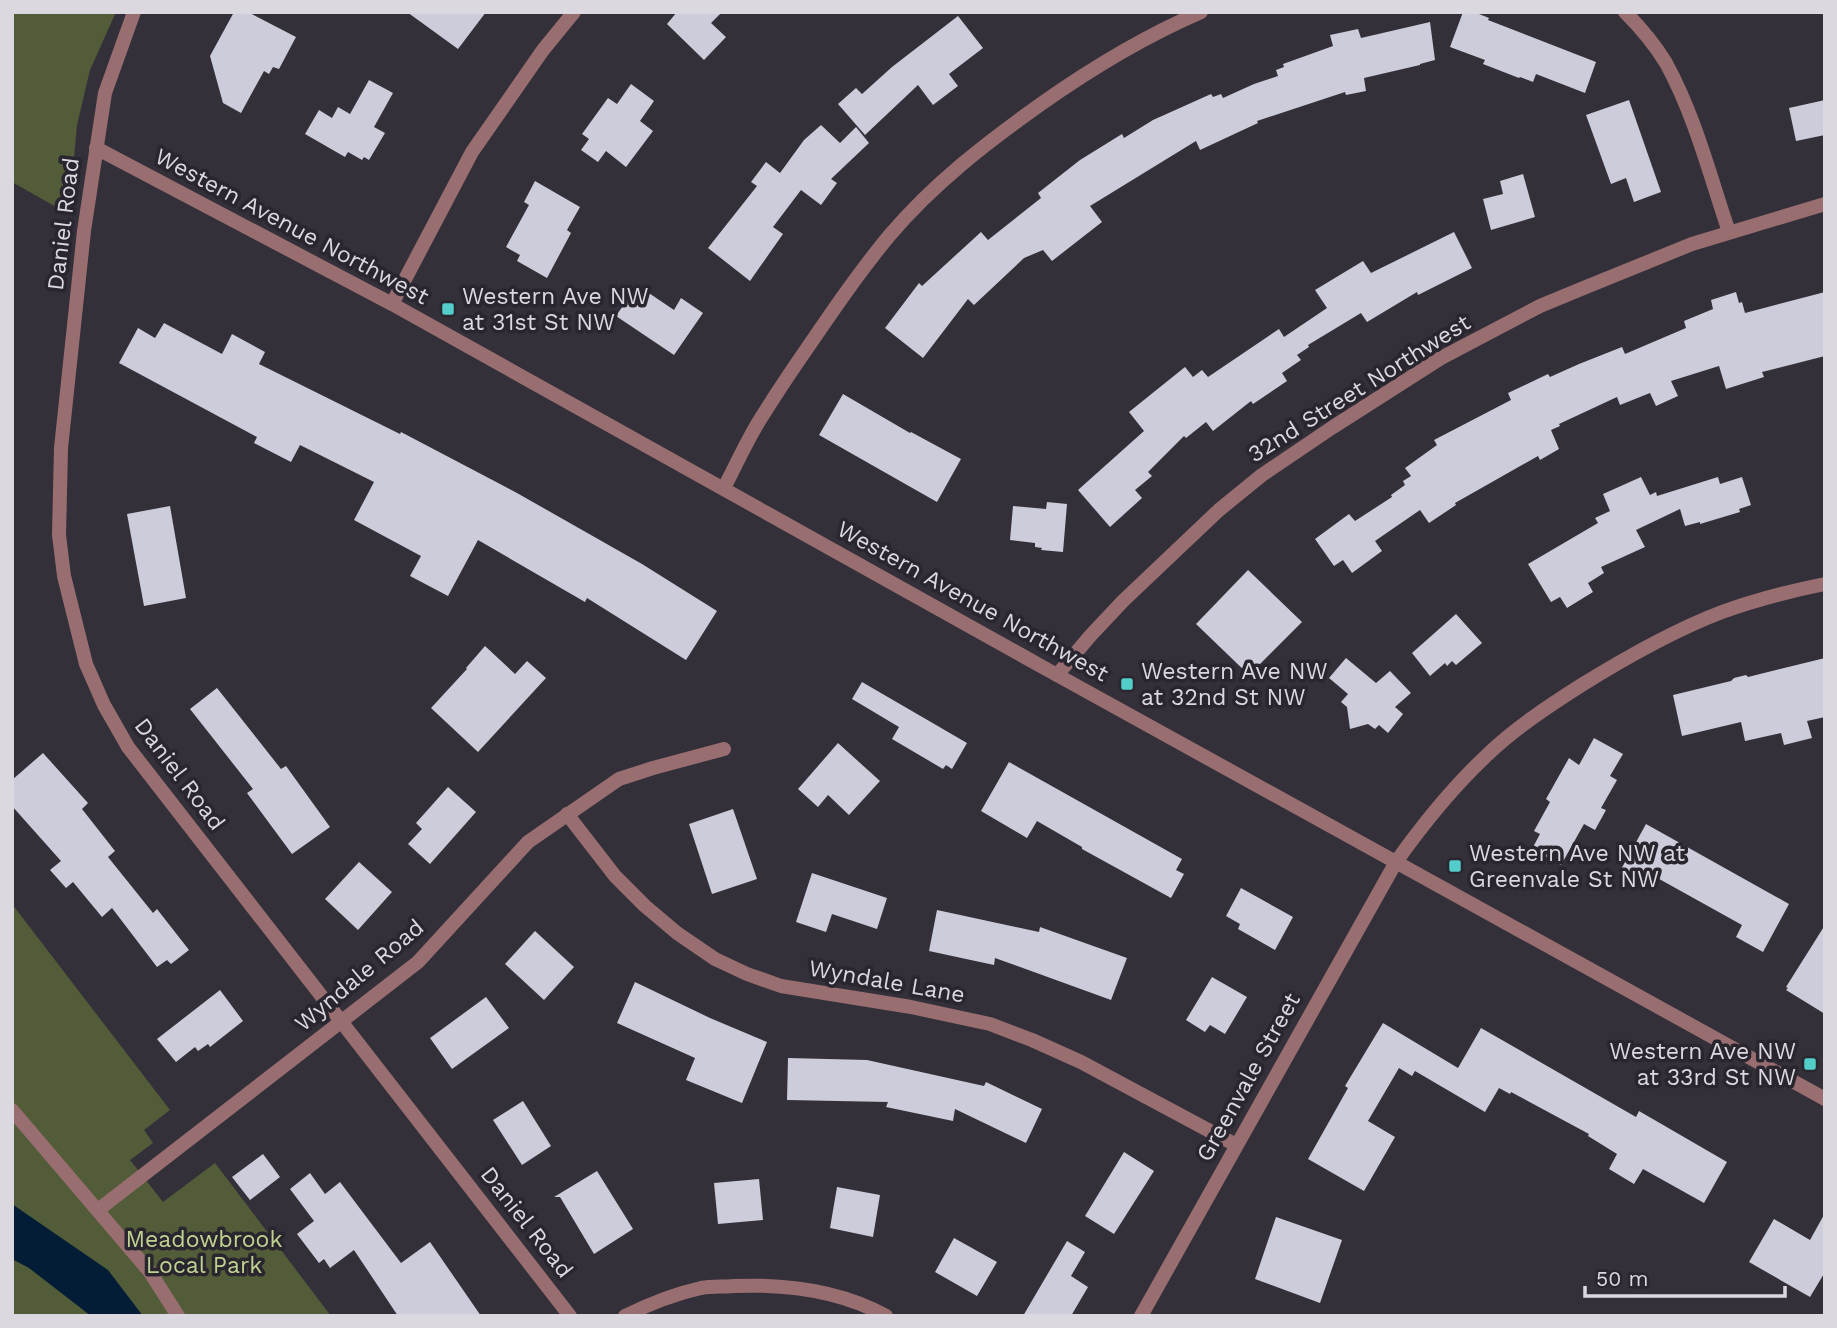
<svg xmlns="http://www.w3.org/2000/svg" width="1837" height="1328" viewBox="0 0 1837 1328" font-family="'Work Sans',sans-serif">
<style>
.green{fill:#535c38}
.water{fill:#031d36}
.building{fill:#ccccda}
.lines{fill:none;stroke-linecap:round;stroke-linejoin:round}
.minor{stroke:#986e70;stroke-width:14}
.tertiary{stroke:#986e70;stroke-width:14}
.poi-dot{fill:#53cdc9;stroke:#2a2630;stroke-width:2.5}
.labels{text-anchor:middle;stroke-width:7;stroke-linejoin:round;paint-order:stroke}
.street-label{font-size:23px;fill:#dbd9df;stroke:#2a2630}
.poi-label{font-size:23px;fill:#dbd9df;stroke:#2a2630;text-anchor:start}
.park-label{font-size:23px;fill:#c0d290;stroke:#2a2630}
</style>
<rect width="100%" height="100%" fill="#34303a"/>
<g class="green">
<path d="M12,12H116L90,70L77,125L70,201H68L65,212L12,182Z"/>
<path d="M12,904L170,1110L144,1130L153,1143L130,1160L163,1202L215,1163L331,1316H12Z"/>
</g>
<path class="water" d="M12,1204L108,1270L143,1316H91L29,1268L12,1259Z"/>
<g class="building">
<path d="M234,12H248L296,37L279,69L273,67L269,74L264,71L241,113L223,103L210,56Z"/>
<path d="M407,12H486L458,49Z"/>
<path d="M677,12H722L711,23L726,37L704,60L667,24Z"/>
<path d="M1463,12H1474L1489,18L1488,20L1596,62L1585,93L1536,74L1533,82L1520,77L1519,78L1483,64L1485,60L1450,47Z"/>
<path d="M958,16L983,48L949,74L958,86L933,105L918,85L865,135L838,104L856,88L862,94L892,67Z"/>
<path d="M1430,22L1435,60L1420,64V65L1364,78L1366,91L1346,95L1345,92L1257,121L1258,123L1200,150L1196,141L1090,206L1102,222L1052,261L1043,250L1024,258L974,305L968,299L923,358L885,328L919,283L922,286L981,232L988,240L1041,198L1038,193L1080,160L1122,134L1124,138L1153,120L1211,94L1213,97L1221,94L1223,98L1254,84L1278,76L1276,70L1284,67L1283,64L1333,46L1330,35L1358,29L1361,38Z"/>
<path d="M369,80L393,93L374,127L385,133L369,160L364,157L362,160L348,152L345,157L305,134L319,110L332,118L338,107L350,114Z"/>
<path d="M631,84L654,101L640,121L653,131L626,167L606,151L598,162L581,150L589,139L582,134L608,98L617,104Z"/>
<path d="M1629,100L1661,192L1634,202L1626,178L1611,184L1586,115Z"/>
<path d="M1825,100V135L1796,141L1789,108Z"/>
<path d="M821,125L840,143L856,127L869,143L831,179L837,183L821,205L801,190L773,227L783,234L750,281L708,248L757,186L751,182L766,162L780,173L804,140Z"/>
<path d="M1523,174L1535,217L1491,230L1483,199L1503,194L1500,181Z"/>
<path d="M535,181L580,207L567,230L571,233L547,278L517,261L520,255L506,247L529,205L524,202Z"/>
<path d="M1454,232L1472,268L1418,295L1417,292L1367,322L1361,313L1308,345L1309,347L1297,355L1301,360L1282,373L1287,381L1253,404L1251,401L1213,431L1206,422L1186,438L1184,436L1148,472L1152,476L1135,490L1142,498L1110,527L1078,490L1144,431L1129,412L1185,367L1193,377L1202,370L1208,377L1279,329L1284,337L1327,308L1315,290L1363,261L1371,273Z"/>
<path d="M637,285L674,310L681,298L703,313L674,355L616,316Z"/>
<path d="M1736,292L1739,303L1742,302L1745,313L1825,292V356L1762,372L1764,377L1726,389L1719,366L1671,381L1678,396L1656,406L1650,393L1620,405L1617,397L1559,424L1560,426L1551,430L1559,449L1540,460L1538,456L1455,503L1456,505L1429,523L1420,510L1375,541L1382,551L1352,573L1343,560L1334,566L1315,539L1349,514L1355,521L1392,497L1391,495L1405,485L1403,481L1411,476L1405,468L1437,445L1434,440L1511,400L1508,393L1548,374L1550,377L1579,364L1622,347L1625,354L1686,328L1684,321L1713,309L1711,300Z"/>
<path d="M164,323L222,354L232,334L265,352L259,364L400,434L401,432L517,493L642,564L717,611L686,660L587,598L585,602L478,540L448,596L410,576L421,556L354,520L374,482L300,445L291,462L254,443L257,437L119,363L138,328L155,338Z"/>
<path d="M843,394L910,433L911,432L961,459L937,502L819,435Z"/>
<path d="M1641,477L1650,495L1656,492L1657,496L1718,477L1720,484L1742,477L1751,505L1739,509L1740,512L1700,524V522L1685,526L1680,509L1636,530L1645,547L1601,567L1604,573L1588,583L1593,592L1567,608L1560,597L1551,602L1528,564L1598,523L1595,518L1610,511L1603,494Z"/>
<path d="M1047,502L1067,504L1063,552L1041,550L1042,548L1035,547V543L1010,540L1013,506L1046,509Z"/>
<path d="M170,506L186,598L144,606L127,514Z"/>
<path d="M1248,570L1302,622L1249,675L1196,624Z"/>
<path d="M1456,614L1482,643L1456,665L1452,661L1447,666L1445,663L1430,676L1412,653Z"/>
<path d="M485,646L515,674L527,661L546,678L478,752L431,708L467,669L466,668Z"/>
<path d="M1346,658L1376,683L1390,671L1411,693L1395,707L1403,714L1388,733L1379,725L1375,729L1368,724L1350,729L1347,707L1341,702L1348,694L1329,678Z"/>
<path d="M1825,658V717L1807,721L1812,738L1784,745L1781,733L1745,741L1741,722L1682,736L1673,695L1731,681L1734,678L1746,675L1748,677Z"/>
<path d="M862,682L967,743L952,769L946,765L943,769L892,739L899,727L852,699Z"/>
<path d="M217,688L281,769L286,766L330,827L292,854L247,793L253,789L190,709Z"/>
<path d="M1594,738L1623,754L1610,776L1617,780L1601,808L1606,810L1595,830L1584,824L1561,865L1532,849L1540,834L1534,831L1550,802L1546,799L1569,758L1579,765Z"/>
<path d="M838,743L880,781L849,815L828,795L818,807L798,789Z"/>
<path d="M43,753L88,803L82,809L115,851L108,857L153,913L157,909L189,950L171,964L167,960L157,967L112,908L102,917L73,882L66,888L50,870L61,861L12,806V780Z"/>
<path d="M1009,762L1182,859L1176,870L1184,874L1171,898L1082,849V847L1037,821L1027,838L981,811Z"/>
<path d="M448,787L476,812L430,864L408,844L422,829L416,823Z"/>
<path d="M733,809L757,879L712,894L689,824Z"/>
<path d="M1646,824L1789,904L1763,952L1736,937L1742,925L1652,875L1645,887L1619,873Z"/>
<path d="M359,862L392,892L358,930L325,899Z"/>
<path d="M812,873L887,898L877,929L832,914L826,932L796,922Z"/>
<path d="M1241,888L1293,917L1275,950L1238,929L1240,924L1226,916Z"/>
<path d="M937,910L1039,932L1040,927L1127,958L1111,1000L995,958L994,965L929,951Z"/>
<path d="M1825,925V1014L1786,990L1788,988L1786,987Z"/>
<path d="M535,931L574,967L544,1000L505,964Z"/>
<path d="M1212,977L1247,997L1225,1034L1210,1025L1205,1032L1186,1020Z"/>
<path d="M635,982L710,1018L767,1042L742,1103L686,1080L695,1058L617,1023Z"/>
<path d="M220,990L243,1021L210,1047L208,1044L198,1051L195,1047L176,1062L157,1039Z"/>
<path d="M486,997L509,1028L452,1069L430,1038Z"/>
<path d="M1383,1023L1458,1068L1481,1028L1636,1117L1639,1111L1727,1162L1704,1203L1643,1169L1634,1184L1609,1169L1617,1154L1588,1136L1589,1134L1511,1092L1510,1094L1499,1088L1485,1112L1415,1071L1412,1076L1399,1068L1368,1121L1395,1137L1364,1191L1308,1159L1348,1088L1345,1086Z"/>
<path d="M788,1058L867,1060L984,1086L986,1082L1042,1109L1026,1143L955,1109L953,1121L886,1107L888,1102L787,1100Z"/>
<path d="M523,1101L551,1146L522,1165L493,1120Z"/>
<path d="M1124,1152L1154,1171L1114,1234L1085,1216Z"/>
<path d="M263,1154L280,1177L250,1200L232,1177Z"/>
<path d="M597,1171L633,1229L594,1254L560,1197H554Z"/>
<path d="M310,1173L325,1194L340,1182L401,1263L430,1242L481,1316H398L354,1250L330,1268L324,1259L319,1263L297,1234L314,1221L290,1189Z"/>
<path d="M759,1179L763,1220L718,1224L714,1183Z"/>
<path d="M837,1187L880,1195L873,1237L830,1228Z"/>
<path d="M1825,1213V1272L1810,1297L1749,1262L1774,1219L1810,1240Z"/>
<path d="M1276,1217L1342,1240L1320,1303L1255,1279Z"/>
<path d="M954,1238L997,1262L977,1296L935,1272Z"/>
<path d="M1067,1241L1085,1252L1071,1276L1088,1287L1071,1316H1023Z"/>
</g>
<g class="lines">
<g class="minor">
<path d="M1625,12C1640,27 1655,45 1666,63C1695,116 1710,176 1729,232"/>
<path d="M392,304L472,152L543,50L574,12"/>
<path d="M724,488C736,465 747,440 761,418C776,394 792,370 808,347C834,309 860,271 889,236C933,184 986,143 1041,104C1092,68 1143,37 1201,12"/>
<path d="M1057,675L1091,635L1123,601L1219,510L1262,475L1333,427L1441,358L1540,306L1586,287L1692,244L1825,204"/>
<path d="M567,814L615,876L645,906L677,933L715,959L747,974L781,986L911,1007L990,1024L1032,1040L1081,1062L1236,1145"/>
<path d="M12,1110L150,1272L178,1316"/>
<path d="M98,1210L418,962L528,842L619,779L653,768L724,749"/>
<path d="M625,1316C649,1304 674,1294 701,1288C712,1286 723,1287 734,1286C786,1284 839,1290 886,1316"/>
<path d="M1141,1316L1396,862C1423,824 1452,788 1486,756C1514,729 1547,707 1580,686C1625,658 1672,631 1722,612C1755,600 1790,591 1825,584"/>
</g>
<g class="tertiary">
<path d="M134,12L105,93L84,231L61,448L59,535L64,576L86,664L104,705L128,747L570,1316"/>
<path d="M96,148L392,304L1057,675L1825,1099"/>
</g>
</g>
<g class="poi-dot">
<rect x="441" y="302" width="14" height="14" rx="3.5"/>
<rect x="1120" y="677" width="14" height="14" rx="3.5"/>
<rect x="1448" y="859" width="14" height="14" rx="3.5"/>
<rect x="1803" y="1057" width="14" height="14" rx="3.5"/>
</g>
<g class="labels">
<g class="street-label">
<text transform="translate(63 224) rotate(-83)" y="8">Daniel Road</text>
<text transform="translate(292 226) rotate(28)" y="8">Western Avenue Northwest</text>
<text transform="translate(1359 388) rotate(-32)" y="8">32nd Street Northwest</text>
<text transform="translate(973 601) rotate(29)" y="8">Western Avenue Northwest</text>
<text transform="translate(180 774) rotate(53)" y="8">Daniel Road</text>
<text transform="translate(359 975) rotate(-40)" y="8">Wyndale Road</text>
<text transform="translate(887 981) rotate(10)" y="8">Wyndale Lane</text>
<text transform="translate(1248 1077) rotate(-61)" y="8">Greenvale Street</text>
<text transform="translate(527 1222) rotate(52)" y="8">Daniel Road</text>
</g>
<g class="poi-label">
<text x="462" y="304">Western Ave NW<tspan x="462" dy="26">at 31st St NW</tspan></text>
<text x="1141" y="679">Western Ave NW<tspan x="1141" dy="26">at 32nd St NW</tspan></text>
<text x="1469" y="861">Western Ave NW at<tspan x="1469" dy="26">Greenvale St NW</tspan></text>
<text x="1796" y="1059" text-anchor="end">Western Ave NW<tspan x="1796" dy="26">at 33rd St NW</tspan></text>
</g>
<g class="park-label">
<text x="204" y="1247">Meadowbrook<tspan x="204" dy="26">Local Park</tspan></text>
</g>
</g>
<rect width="1837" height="1328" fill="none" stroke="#dbd9df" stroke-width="28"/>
<path d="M1585 1286v10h200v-10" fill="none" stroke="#dbd9df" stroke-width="3.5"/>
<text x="1596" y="1286" font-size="21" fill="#dbd9df" stroke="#2a2630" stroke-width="5" paint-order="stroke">50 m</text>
</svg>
